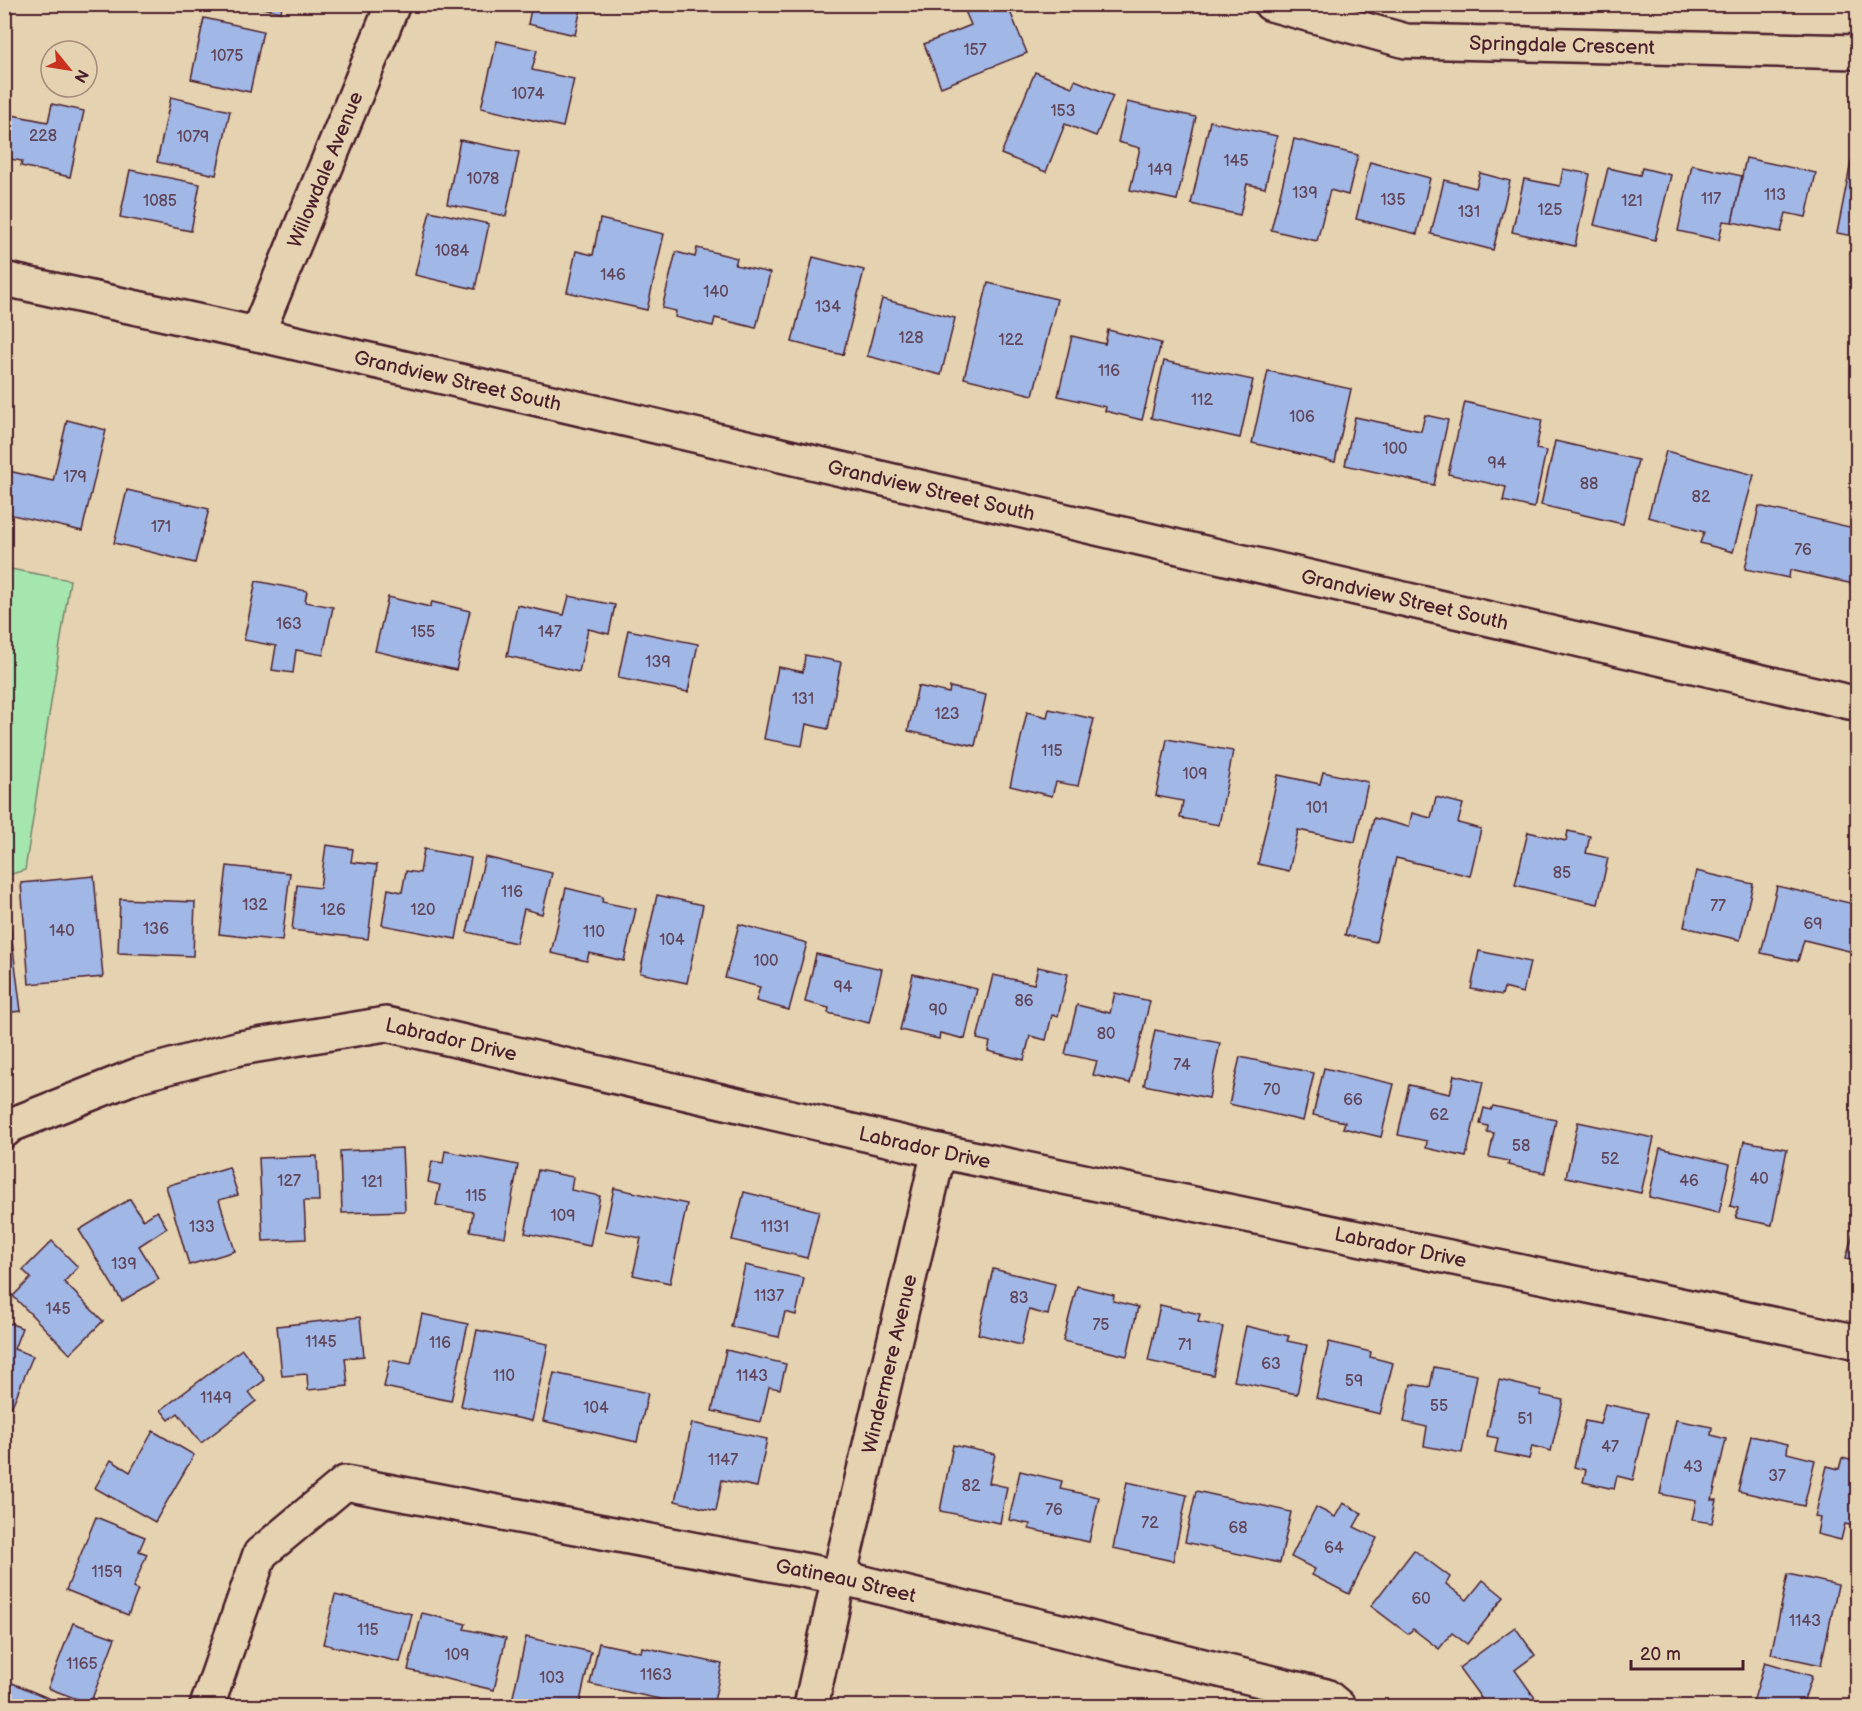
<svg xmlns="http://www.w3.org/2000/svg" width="1862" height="1711" viewBox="0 0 1862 1711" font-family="'Balsamiq Sans',sans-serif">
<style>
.green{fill:#a5e6ae;stroke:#78826c;stroke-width:1.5}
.building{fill:#a1b7e5;stroke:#4a1f2b;stroke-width:1.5}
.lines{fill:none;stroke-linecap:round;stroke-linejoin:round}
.street-casing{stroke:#4a1f2b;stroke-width:38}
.street{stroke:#e4d2b0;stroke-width:33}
.labels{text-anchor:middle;stroke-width:5;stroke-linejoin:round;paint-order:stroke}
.number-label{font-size:16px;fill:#60455a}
.street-label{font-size:20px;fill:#4a1f2b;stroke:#e4d2b0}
</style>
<rect width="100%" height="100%" fill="#e4d2b0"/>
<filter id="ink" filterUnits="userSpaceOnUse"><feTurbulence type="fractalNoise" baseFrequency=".0167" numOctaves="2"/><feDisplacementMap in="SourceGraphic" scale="12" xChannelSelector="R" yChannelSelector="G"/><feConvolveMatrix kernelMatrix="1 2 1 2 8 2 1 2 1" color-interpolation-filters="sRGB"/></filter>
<g filter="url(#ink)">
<path class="green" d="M5,568L70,580L25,870L5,876Z"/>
<g class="building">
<path d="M245,4H282L281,12Z"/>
<path d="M532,4H582L575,35L528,24Z"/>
<path d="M962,4H1007L1027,53L941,87L924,44L971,25Z"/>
<path d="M204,18L263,31L250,92L191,79Z"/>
<path d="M497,41L537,50L532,70L574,79L563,127L481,108Z"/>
<path d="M1035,72L1072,87L1075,80L1113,96L1096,136L1065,124L1046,172L1001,154Z"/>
<path d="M171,97L230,111L216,175L157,162Z"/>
<path d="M1127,102L1196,117L1177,200L1130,190L1140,148L1118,142Z"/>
<path d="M52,104L84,111L70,177L21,166L22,161L4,158L12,115L48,122Z"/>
<path d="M1210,121L1277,136L1265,188L1247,184L1240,215L1191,204Z"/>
<path d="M1294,139L1358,155L1348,195L1330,190L1317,241L1271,230Z"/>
<path d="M460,140L519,152L506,216L447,204Z"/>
<path d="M1746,158L1816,173L1806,217L1786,213L1781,232L1732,222Z"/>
<path d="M1370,162L1430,178L1417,234L1356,219Z"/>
<path d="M1851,162L1858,163V237L1837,233Z"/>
<path d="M1692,165L1742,176L1732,222L1723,221L1719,240L1678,231Z"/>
<path d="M1608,168L1640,175L1642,168L1671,175L1655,240L1594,225Z"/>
<path d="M1563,169L1590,174L1575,246L1512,232L1524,179L1560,186Z"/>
<path d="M130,170L200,184L191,231L120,217Z"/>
<path d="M1480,173L1510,181L1493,250L1431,234L1444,180L1476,188Z"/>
<path d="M430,211L489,224L475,289L415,275Z"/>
<path d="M600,219L664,234L647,310L567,292L576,251L593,255Z"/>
<path d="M697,248L737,258L735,265L770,273L756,328L715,318L713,326L675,317L676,311L662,308L676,252L695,257Z"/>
<path d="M813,257L864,270L843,355L792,342Z"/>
<path d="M988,283L1057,299L1033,395L964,378Z"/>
<path d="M882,299L955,318L941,375L867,356Z"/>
<path d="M1108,330L1161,343L1142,420L1105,411L1106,407L1058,396L1072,336L1105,344Z"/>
<path d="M1164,361L1253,380L1240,438L1151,418Z"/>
<path d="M1268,371L1351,389L1335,462L1252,443Z"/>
<path d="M1465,402L1542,420L1536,449L1546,451L1534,508L1503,501L1506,487L1448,474Z"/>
<path d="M1425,415L1448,420L1434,485L1345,465L1355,417L1421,431Z"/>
<path d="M67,420L106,430L82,531L4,513V470L53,481Z"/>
<path d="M1555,441L1638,460L1623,524L1541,505Z"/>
<path d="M1666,451L1754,475L1733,552L1700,543L1704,532L1648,517Z"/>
<path d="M127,490L209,509L195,563L114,543Z"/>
<path d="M1759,506L1858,529V585L1790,570L1789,578L1745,569Z"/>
<path d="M256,581L307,591L305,602L333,607L323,655L296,650L293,673L272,670L276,646L244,640Z"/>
<path d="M569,596L615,605L609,634L588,629L579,672L507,656L517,605L564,615Z"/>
<path d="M388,597L430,607L432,602L470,611L456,670L375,651Z"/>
<path d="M628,630L698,644L688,692L618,678Z"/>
<path d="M805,655L841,662L828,729L806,724L802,746L764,739L778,667L803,672Z"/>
<path d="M918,686L949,693L950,687L986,695L975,746L908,731Z"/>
<path d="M1049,709L1094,719L1078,786L1056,782L1052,796L1010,786L1027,712L1047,717Z"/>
<path d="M1167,739L1233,751L1219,825L1180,818L1183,801L1156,796Z"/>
<path d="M1323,772L1368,782L1355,842L1298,830L1289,871L1258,864L1278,775L1320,784Z"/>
<path d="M1436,797L1463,804L1458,823L1481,829L1470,876L1396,858L1376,942L1345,935L1374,818L1409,827L1412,813L1431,818Z"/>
<path d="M1568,831L1590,836L1586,853L1608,858L1598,904L1515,885L1528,832L1566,841Z"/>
<path d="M326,845L353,849L351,862L377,865L368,939L292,930L297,885L320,888Z"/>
<path d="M424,849L471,858L456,939L382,925L388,889L402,892L406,871L420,873Z"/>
<path d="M485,857L552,873L542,914L524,909L516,943L467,932Z"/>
<path d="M227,866L290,873L282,941L219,934Z"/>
<path d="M1696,871L1753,884L1740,940L1684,927Z"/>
<path d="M94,876L103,977L29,984L21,883Z"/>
<path d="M1777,886L1858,905L1857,953L1804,940L1798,961L1761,953Z"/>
<path d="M566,888L603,897L602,902L636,909L624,961L589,953L587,961L551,953Z"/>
<path d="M657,895L703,905L687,983L640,973Z"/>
<path d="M120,899L195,902L193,956L118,953Z"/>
<path d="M9,917L21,1011L4,1013V918Z"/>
<path d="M739,924L807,943L789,1010L756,1001L760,987L725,978Z"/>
<path d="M1479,951L1530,962L1523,993L1504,988L1502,995L1471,989Z"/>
<path d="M816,954L882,969L869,1023L828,1013L829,1008L805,1002Z"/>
<path d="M1038,967L1068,974L1058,1016L1052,1015L1046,1040L1030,1036L1024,1060L988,1051L990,1042L977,1039L993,975L1034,984Z"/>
<path d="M913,974L977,989L965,1039L940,1033L939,1039L900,1030Z"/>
<path d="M1115,993L1150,1001L1130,1083L1093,1075L1097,1061L1065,1054L1077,1005L1110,1013Z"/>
<path d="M1155,1030L1220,1043L1209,1098L1144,1085Z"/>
<path d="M1240,1057L1314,1073L1303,1121L1229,1104Z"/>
<path d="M1324,1068L1394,1084L1381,1137L1343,1128L1345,1122L1313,1115Z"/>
<path d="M1454,1075L1483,1082L1466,1157L1426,1148L1427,1141L1398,1135L1409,1085L1450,1094Z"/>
<path d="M1493,1106L1556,1120L1545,1173L1508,1165L1509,1161L1489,1157L1494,1133L1487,1132L1488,1126L1480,1124L1484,1108L1491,1110Z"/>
<path d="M1578,1122L1654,1138L1641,1193L1566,1177Z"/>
<path d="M1744,1141L1787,1149L1772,1225L1736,1218L1738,1208L1730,1206Z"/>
<path d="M402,1148L405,1211L342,1213L340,1151Z"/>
<path d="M1660,1148L1730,1164L1719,1213L1649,1197Z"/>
<path d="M445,1151L518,1165L505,1237L470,1231L473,1212L436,1205L440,1185L428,1182L432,1161L443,1163Z"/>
<path d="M317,1156L319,1201H304L306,1239L263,1241L259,1158Z"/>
<path d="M229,1167L238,1195L219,1200L235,1251L189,1265L166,1186Z"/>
<path d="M538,1170L573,1177L571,1190L600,1196L590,1246L525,1233Z"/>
<path d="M614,1188L687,1204L670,1283L633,1275L641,1238L605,1231Z"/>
<path d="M744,1192L819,1211L807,1258L732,1240Z"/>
<path d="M130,1199L143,1220L157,1211L167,1228L139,1246L159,1279L122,1301L79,1230Z"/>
<path d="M1858,1215V1261L1846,1258Z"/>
<path d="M52,1241L78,1267L64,1282L103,1321L70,1354L13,1296L31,1278L23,1270Z"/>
<path d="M745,1265L804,1278L796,1315L785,1312L779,1337L731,1327Z"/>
<path d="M993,1269L1055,1284L1048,1315L1029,1310L1021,1345L978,1334Z"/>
<path d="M1077,1286L1114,1295L1113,1301L1138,1307L1127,1356L1063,1341Z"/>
<path d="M1160,1305L1200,1314L1198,1322L1223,1327L1213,1375L1148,1361Z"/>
<path d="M422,1314L468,1324L451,1401L384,1387L390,1360L411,1364Z"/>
<path d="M360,1317L364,1356L345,1358L348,1386L308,1390L307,1374L282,1376L277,1326Z"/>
<path d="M4,1321L22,1328L14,1349L33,1356L12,1406L4,1403Z"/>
<path d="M1246,1326L1289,1336L1287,1341L1307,1345L1297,1394L1234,1381Z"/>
<path d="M477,1330L548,1344L532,1421L461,1406Z"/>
<path d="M1329,1342L1371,1352L1370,1357L1393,1363L1380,1414L1316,1398Z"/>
<path d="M242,1349L265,1380L249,1392L256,1401L201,1443L178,1413L169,1420L161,1410Z"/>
<path d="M726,1350L786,1364L780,1389L769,1387L761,1422L712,1411Z"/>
<path d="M1434,1367L1477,1375L1462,1453L1424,1446L1427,1427L1404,1422L1411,1384L1430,1387Z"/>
<path d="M554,1373L648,1393L637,1442L543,1421Z"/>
<path d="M1499,1380L1541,1390L1540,1395L1563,1400L1551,1451L1532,1446L1529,1459L1495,1452L1498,1438L1487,1436Z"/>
<path d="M1605,1404L1648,1413L1633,1480L1617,1476L1614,1489L1583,1482L1586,1470L1574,1467L1585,1421L1600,1424Z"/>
<path d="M1676,1420L1712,1427L1711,1435L1726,1439L1712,1500H1717L1712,1523L1692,1520L1696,1501L1660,1494Z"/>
<path d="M692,1423L767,1439L757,1487L722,1480L716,1511L675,1501Z"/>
<path d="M153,1431L194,1455L155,1522L95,1488L111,1460L130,1472Z"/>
<path d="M1751,1436L1788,1444L1787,1453L1815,1460L1804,1506L1738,1491Z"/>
<path d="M953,1445L995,1454L989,1483L1007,1487L1000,1523L940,1511Z"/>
<path d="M1842,1458L1858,1462V1527L1845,1524L1841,1540L1817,1534L1820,1518L1815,1517L1827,1466L1839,1469Z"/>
<path d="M1020,1471L1062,1481L1060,1489L1099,1497L1089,1542L1029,1529L1030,1524L1009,1520Z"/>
<path d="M1127,1482L1187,1495L1173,1561L1113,1548Z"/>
<path d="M1196,1491L1291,1512L1280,1563L1185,1542Z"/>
<path d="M1343,1503L1362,1513L1354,1527L1377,1538L1349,1594L1312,1575L1315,1569L1291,1557L1316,1507L1335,1517Z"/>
<path d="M96,1517L145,1537L139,1551L147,1554L133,1588L138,1590L128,1615L66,1590Z"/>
<path d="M1414,1550L1450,1577L1446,1584L1467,1600L1483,1580L1504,1597L1467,1644L1452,1633L1439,1649L1413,1629L1408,1634L1371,1606Z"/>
<path d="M1788,1574L1838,1585L1821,1665L1771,1654Z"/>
<path d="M335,1595L412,1614L400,1662L323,1644Z"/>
<path d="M422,1613L466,1624L464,1629L506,1638L494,1690L408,1670Z"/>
<path d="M73,1623L115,1638L90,1704L48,1688Z"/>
<path d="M1515,1627L1535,1655L1515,1670L1535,1698L1523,1706H1487L1459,1668Z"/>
<path d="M526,1637L591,1652L579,1706H535L512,1701Z"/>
<path d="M599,1643L641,1652L642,1647L722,1664L713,1706H692L590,1684Z"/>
<path d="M1765,1662L1812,1676L1802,1706H1752Z"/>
<path d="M10,1682L67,1706H4V1695Z"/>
<path d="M930,1701L955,1706H929Z"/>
</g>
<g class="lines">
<defs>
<g id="street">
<path id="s1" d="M1271,4L1406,41L1858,52"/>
<path id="s2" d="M4,279L257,334L1858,704"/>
<path id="s3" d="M257,334L393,4"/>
<path id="s4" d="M4,1131L11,1125L138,1075L240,1048L386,1024L939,1151L1858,1342"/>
<path id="s5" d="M207,1706L260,1554L345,1483L839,1577L1326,1696L1338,1706"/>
<path id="s6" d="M811,1706L839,1577L939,1151"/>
</g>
</defs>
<use href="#street" class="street-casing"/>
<use href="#street" class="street"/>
</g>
</g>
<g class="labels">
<g class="number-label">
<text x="975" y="55">157</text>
<text x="227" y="61">1075</text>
<text x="528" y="99">1074</text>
<text x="1063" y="116">153</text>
<text x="43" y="141">228</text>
<text x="193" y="142">1079</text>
<text x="1236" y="166">145</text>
<text x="1160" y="175">149</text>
<text x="483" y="184">1078</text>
<text x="1305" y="198">139</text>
<text x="1775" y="200">113</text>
<text x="1711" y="204">117</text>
<text x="1393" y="205">135</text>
<text x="160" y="206">1085</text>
<text x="1632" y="206">121</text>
<text x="1550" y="215">125</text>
<text x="1469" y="217">131</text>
<text x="452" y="256">1084</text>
<text x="613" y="280">146</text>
<text x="716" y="297">140</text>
<text x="828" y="312">134</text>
<text x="911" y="343">128</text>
<text x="1011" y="345">122</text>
<text x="1109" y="376">116</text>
<text x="1202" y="405">112</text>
<text x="1302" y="422">106</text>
<text x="1395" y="454">100</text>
<text x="1497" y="468">94</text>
<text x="75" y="482">179</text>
<text x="1589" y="489">88</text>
<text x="1701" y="502">82</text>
<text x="161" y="532">171</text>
<text x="1803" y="555">76</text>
<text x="289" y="629">163</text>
<text x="423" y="637">155</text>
<text x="550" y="637">147</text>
<text x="658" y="667">139</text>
<text x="803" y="704">131</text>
<text x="947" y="719">123</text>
<text x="1052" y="756">115</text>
<text x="1195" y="779">109</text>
<text x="1317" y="813">101</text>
<text x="1562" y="878">85</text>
<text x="512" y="897">116</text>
<text x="255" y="910">132</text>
<text x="1718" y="911">77</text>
<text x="333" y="915">126</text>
<text x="423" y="915">120</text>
<text x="1813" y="929">69</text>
<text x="156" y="934">136</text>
<text x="62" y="936">140</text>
<text x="594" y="937">110</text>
<text x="672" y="945">104</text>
<text x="766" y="966">100</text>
<text x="843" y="992">94</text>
<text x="1024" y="1006">86</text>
<text x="938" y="1015">90</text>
<text x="1106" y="1039">80</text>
<text x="1182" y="1070">74</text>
<text x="1272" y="1095">70</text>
<text x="1353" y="1105">66</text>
<text x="1439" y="1120">62</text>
<text x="1521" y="1151">58</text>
<text x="1610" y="1164">52</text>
<text x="1759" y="1184">40</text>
<text x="289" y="1186">127</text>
<text x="1689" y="1186">46</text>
<text x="372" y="1187">121</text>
<text x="476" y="1201">115</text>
<text x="563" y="1221">109</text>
<text x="202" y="1232">133</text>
<text x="775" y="1232">1131</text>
<text x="124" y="1269">139</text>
<text x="769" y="1301">1137</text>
<text x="1019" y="1303">83</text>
<text x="58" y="1314">145</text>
<text x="1101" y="1330">75</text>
<text x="321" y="1347">1145</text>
<text x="440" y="1348">116</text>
<text x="1185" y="1350">71</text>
<text x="1271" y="1369">63</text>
<text x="504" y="1381">110</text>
<text x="752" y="1381">1143</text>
<text x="1354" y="1386">59</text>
<text x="216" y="1403">1149</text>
<text x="1439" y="1411">55</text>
<text x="596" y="1413">104</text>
<text x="1525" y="1424">51</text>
<text x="1610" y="1452">47</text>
<text x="723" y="1465">1147</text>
<text x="1693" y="1472">43</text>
<text x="1777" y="1481">37</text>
<text x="971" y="1491">82</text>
<text x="1054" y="1515">76</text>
<text x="1150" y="1528">72</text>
<text x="1238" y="1533">68</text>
<text x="1334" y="1553">64</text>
<text x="107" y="1577">1159</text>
<text x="1421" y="1604">60</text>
<text x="1805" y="1626">1143</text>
<text x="368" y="1635">115</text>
<text x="457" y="1660">109</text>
<text x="82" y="1669">1165</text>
<text x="656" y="1680">1163</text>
<text x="552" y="1683">103</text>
</g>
<g class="street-label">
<text dy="7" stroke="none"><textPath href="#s1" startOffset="296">Springdale Crescent</textPath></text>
<text dy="7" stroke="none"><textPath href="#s3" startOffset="178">Willowdale Avenue</textPath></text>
<text dy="7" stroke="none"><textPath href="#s2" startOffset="465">Grandview Street South</textPath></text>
<text dy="7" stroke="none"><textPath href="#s2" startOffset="951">Grandview Street South</textPath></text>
<text dy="7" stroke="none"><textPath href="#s2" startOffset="1437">Grandview Street South</textPath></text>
<text dy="7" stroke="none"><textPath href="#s4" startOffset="466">Labrador Drive</textPath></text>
<text dy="7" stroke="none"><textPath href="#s4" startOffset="952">Labrador Drive</textPath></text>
<text dy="7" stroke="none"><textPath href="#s4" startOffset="1438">Labrador Drive</textPath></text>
<text dy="7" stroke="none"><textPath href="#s6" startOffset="351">Windermere Avenue</textPath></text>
<text dy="7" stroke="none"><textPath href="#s5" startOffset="782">Gatineau Street</textPath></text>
</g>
</g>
<rect width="1862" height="1711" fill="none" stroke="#e4d2b0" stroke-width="24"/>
<rect x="12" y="12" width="1838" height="1687" fill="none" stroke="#4a1f2b" stroke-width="2" filter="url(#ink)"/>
<g transform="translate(69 69) rotate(120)"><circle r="28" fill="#e4d2b0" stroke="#a68a7b" stroke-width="1.5"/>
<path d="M0-4.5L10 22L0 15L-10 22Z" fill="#c8321e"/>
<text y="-9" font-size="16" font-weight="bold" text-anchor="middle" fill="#4a1f2b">N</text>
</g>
<path d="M1631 1660v9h112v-9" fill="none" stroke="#4a1f2b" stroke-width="3"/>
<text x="1640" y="1660" font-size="18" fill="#4a1f2b" stroke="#e4d2b0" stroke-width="4.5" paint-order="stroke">20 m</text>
</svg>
